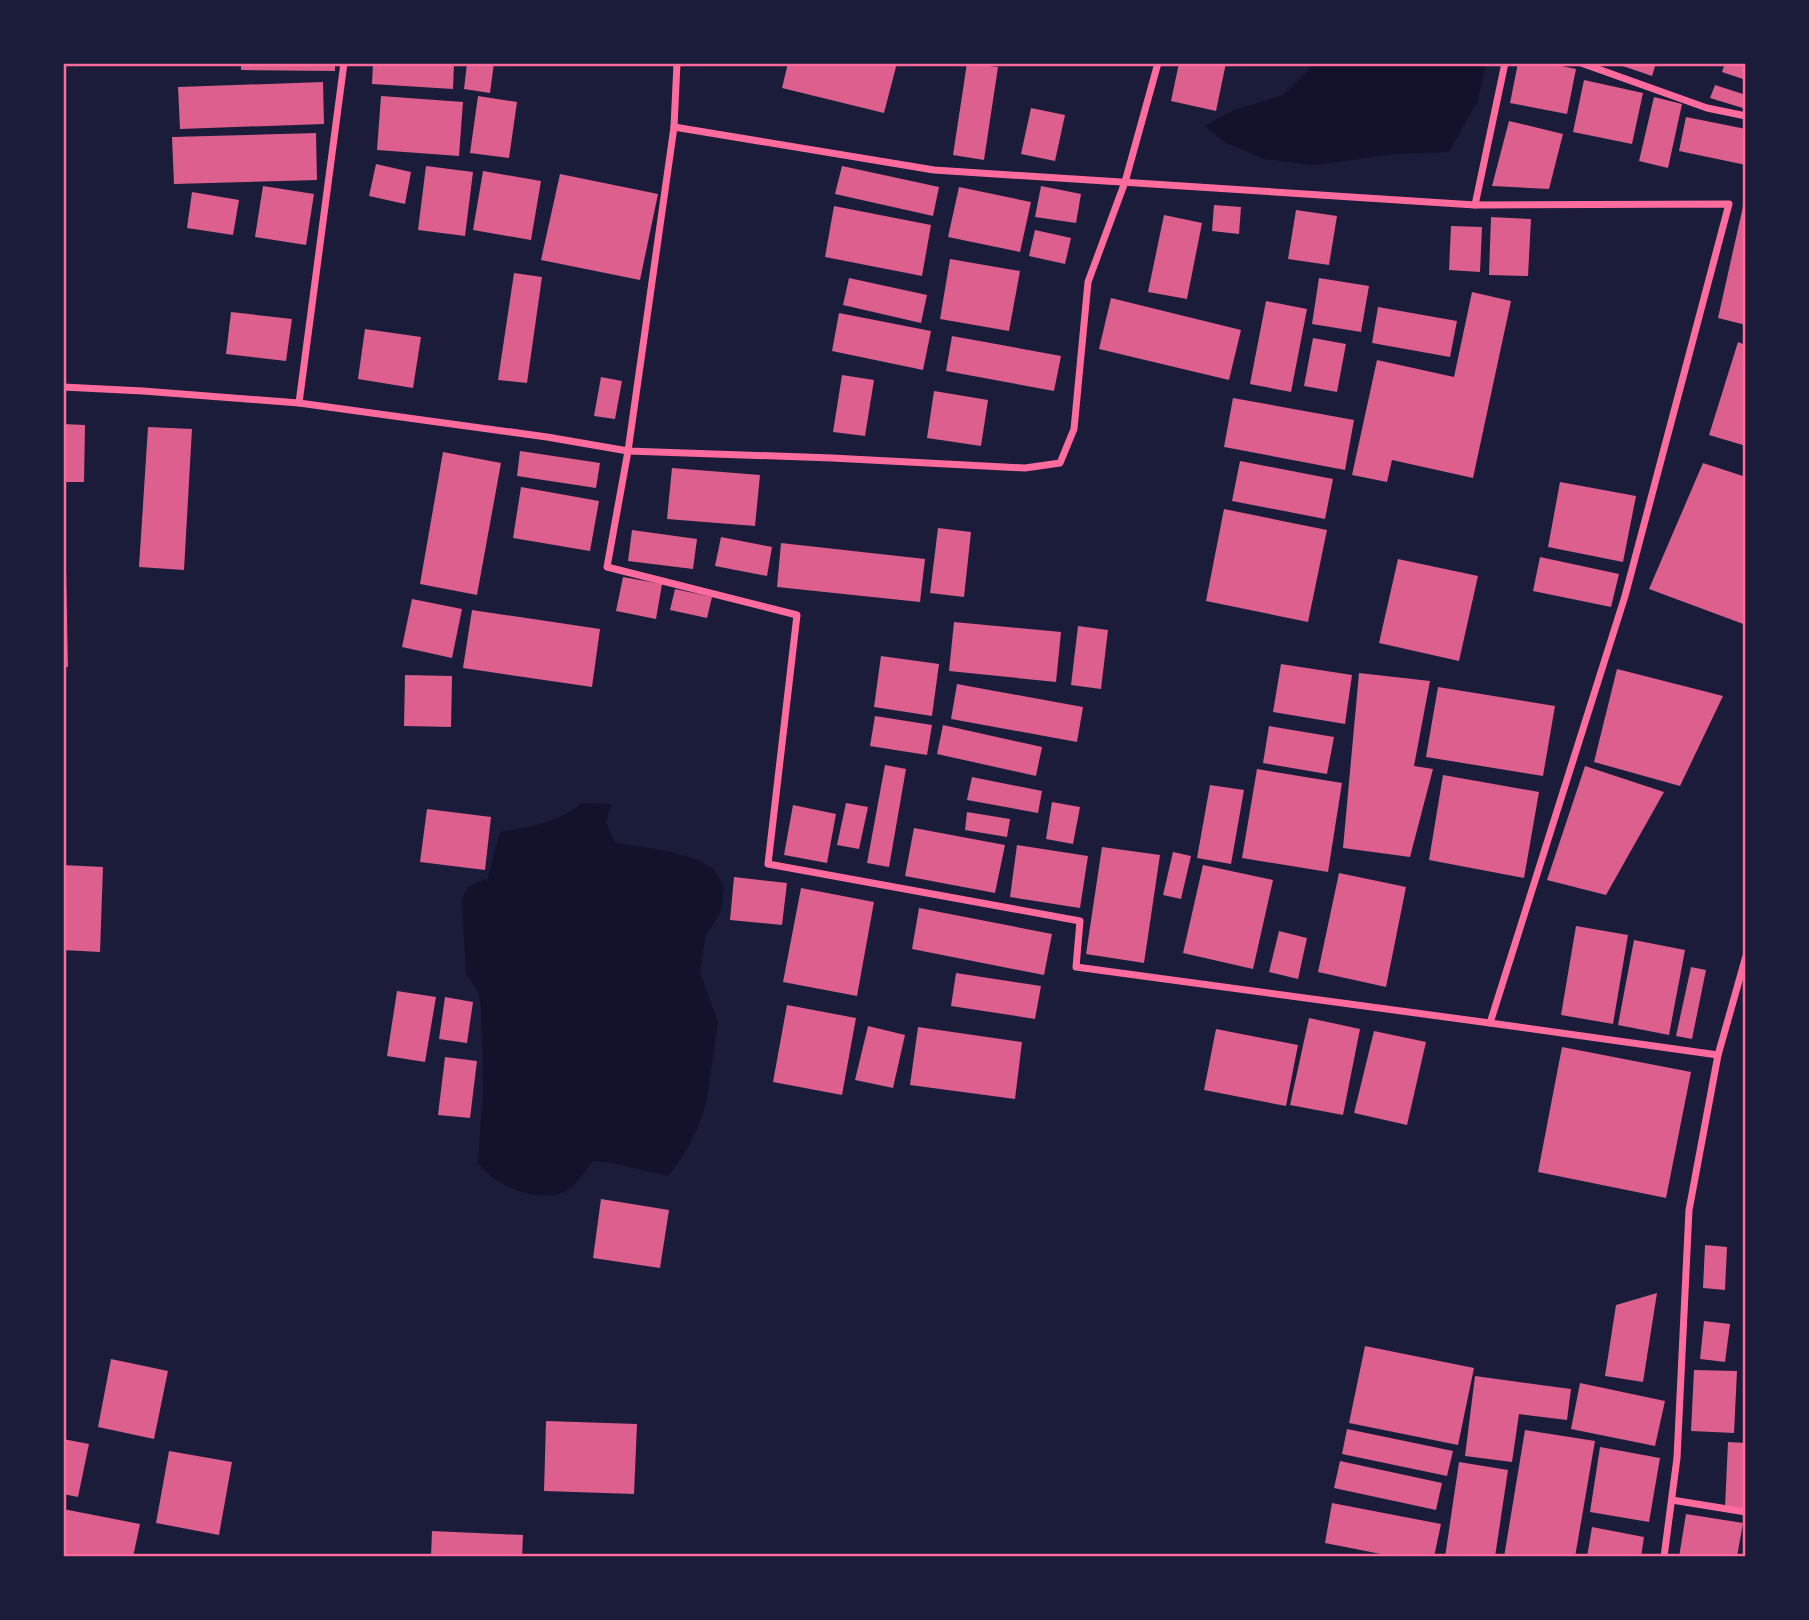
<svg xmlns="http://www.w3.org/2000/svg" width="1809" height="1620" viewBox="0 0 1809 1620" font-family="'Nunito Sans',sans-serif">
<style>
.water{fill:#12122b}
.building{fill:#dd5f8e}
.lines{fill:none;stroke-linecap:round;stroke-linejoin:round}
.minor{stroke:#ff6b9d;stroke-width:7}
.neatline{fill:none;stroke:#ff6b9d;stroke-width:2.5}
</style>
<rect width="100%" height="100%" fill="#1b1b3a"/>
<g class="water">
<path d="M1315,63H1486L1478,100L1449,152L1394,154L1315,165L1264,159L1226,143L1205,126L1220,117L1235,110L1283,95Z"/>
<path d="M582,803L611,804L606,822L615,843L668,851L698,860L714,869L724,888L721,912L705,937L700,973L718,1022L706,1104L698,1127L685,1153L668,1176L612,1163L593,1161C584,1172 576,1188 562,1193C546,1200 514,1192 499,1182C491,1178 485,1170 478,1164L483,1089L481,1006L479,993L466,973L462,899L468,887L488,878L500,832C534,826 554,824 582,803Z"/>
</g>
<g class="building">
<path d="M241,63H335V71L241,70Z"/>
<path d="M373,63H454L453,89L372,84Z"/>
<path d="M467,63H494L490,93L464,89Z"/>
<path d="M788,63H897L884,113L782,88Z"/>
<path d="M967,63L998,67L984,160L953,155Z"/>
<path d="M1179,63H1226L1216,111L1171,101Z"/>
<path d="M1518,63H1547L1576,69L1567,114L1510,103Z"/>
<path d="M1614,63H1656L1652,76Z"/>
<path d="M1725,63H1746V80L1722,72Z"/>
<path d="M1584,80L1643,93L1632,144L1573,132Z"/>
<path d="M323,82L324,124L180,129L178,87Z"/>
<path d="M1715,85L1746,95V109L1710,98Z"/>
<path d="M381,96L463,102L459,156L377,150Z"/>
<path d="M478,96L517,102L509,158L470,153Z"/>
<path d="M1654,97L1682,104L1668,168L1639,161Z"/>
<path d="M1031,108L1065,115L1055,161L1021,154Z"/>
<path d="M1686,117L1746,129V165L1679,151Z"/>
<path d="M1509,121L1563,134L1549,189L1492,186Z"/>
<path d="M316,133L317,180L174,184L172,137Z"/>
<path d="M376,164L411,172L405,204L369,196Z"/>
<path d="M426,166L473,172L465,236L418,230Z"/>
<path d="M842,166L939,187L933,216L835,194Z"/>
<path d="M483,171L541,181L531,240L473,230Z"/>
<path d="M560,174L658,194L640,280L541,260Z"/>
<path d="M263,186L314,194L306,245L255,237Z"/>
<path d="M1041,186L1081,194L1076,223L1035,217Z"/>
<path d="M959,187L1031,202L1020,252L948,237Z"/>
<path d="M192,192L239,200L233,235L187,228Z"/>
<path d="M1744,202L1746,203V325L1718,318Z"/>
<path d="M1214,205L1241,207L1239,234L1212,231Z"/>
<path d="M834,206L931,225L922,276L825,257Z"/>
<path d="M1296,210L1337,216L1329,265L1288,259Z"/>
<path d="M1164,215L1202,223L1187,299L1148,292Z"/>
<path d="M1491,217L1531,219L1528,276L1489,275Z"/>
<path d="M1451,226L1482,227L1480,272L1449,270Z"/>
<path d="M1035,230L1071,238L1065,264L1029,256Z"/>
<path d="M950,259L1020,271L1009,331L940,319Z"/>
<path d="M514,273L542,277L527,383L498,380Z"/>
<path d="M849,278L927,295L921,323L843,305Z"/>
<path d="M1319,278L1369,286L1361,332L1312,324Z"/>
<path d="M1472,292L1511,301L1473,478L1392,460L1387,482L1352,475L1377,360L1454,377Z"/>
<path d="M1111,298L1241,330L1229,380L1099,349Z"/>
<path d="M1266,301L1307,309L1291,392L1250,384Z"/>
<path d="M1378,307L1457,321L1450,357L1372,343Z"/>
<path d="M231,312L292,319L286,361L226,354Z"/>
<path d="M839,313L931,331L923,370L832,351Z"/>
<path d="M365,329L421,337L413,388L358,379Z"/>
<path d="M952,336L1061,356L1054,391L946,371Z"/>
<path d="M1313,338L1346,344L1337,392L1304,386Z"/>
<path d="M1738,342L1746,345V446L1709,435Z"/>
<path d="M842,375L874,380L865,436L833,432Z"/>
<path d="M601,377L622,381L615,419L594,416Z"/>
<path d="M934,391L988,400L981,446L927,438Z"/>
<path d="M1233,398L1354,420L1345,470L1224,447Z"/>
<path d="M63,424L85,425L84,482H63Z"/>
<path d="M148,427L192,429L184,570L139,567Z"/>
<path d="M520,451L600,463L596,488L517,476Z"/>
<path d="M443,452L501,463L477,595L420,584Z"/>
<path d="M1240,461L1333,479L1325,519L1232,501Z"/>
<path d="M1703,463L1746,477V625L1649,589Z"/>
<path d="M672,468L760,475L755,526L667,519Z"/>
<path d="M1560,482L1636,496L1623,562L1548,547Z"/>
<path d="M521,487L599,501L590,551L513,538Z"/>
<path d="M1224,509L1327,530L1308,622L1206,601Z"/>
<path d="M938,528L971,532L964,597L930,593Z"/>
<path d="M632,530L697,539L693,569L628,561Z"/>
<path d="M721,537L772,547L767,576L715,566Z"/>
<path d="M781,543L925,559L920,602L777,587Z"/>
<path d="M1540,557L1619,574L1611,607L1533,591Z"/>
<path d="M1398,559L1478,576L1459,661L1379,643Z"/>
<path d="M63,568H66L68,667H63Z"/>
<path d="M623,577L662,584L656,619L616,611Z"/>
<path d="M675,589L712,597L707,618L670,610Z"/>
<path d="M412,599L462,609L452,658L402,647Z"/>
<path d="M472,610L600,629L592,687L463,668Z"/>
<path d="M954,622L1061,632L1056,682L949,671Z"/>
<path d="M1078,626L1108,630L1101,689L1071,685Z"/>
<path d="M881,656L939,664L932,716L874,707Z"/>
<path d="M1281,664L1352,675L1345,724L1273,712Z"/>
<path d="M1617,669L1723,696L1680,786L1594,762Z"/>
<path d="M1359,673L1430,681L1414,766L1433,769L1410,857L1343,848Z"/>
<path d="M405,675L452,676L451,727L404,726Z"/>
<path d="M957,684L1083,707L1077,742L951,719Z"/>
<path d="M1438,687L1555,706L1543,776L1426,757Z"/>
<path d="M875,716L932,725L927,755L870,746Z"/>
<path d="M943,725L1042,747L1036,776L937,754Z"/>
<path d="M1269,726L1334,737L1327,774L1263,763Z"/>
<path d="M885,765L906,769L889,867L867,863Z"/>
<path d="M1585,766L1664,792L1606,895L1547,880Z"/>
<path d="M1257,769L1342,783L1328,872L1242,858Z"/>
<path d="M1443,775L1539,792L1524,878L1429,860Z"/>
<path d="M972,777L1042,791L1038,813L967,800Z"/>
<path d="M1210,785L1244,790L1231,864L1197,858Z"/>
<path d="M1052,802L1080,807L1073,844L1046,839Z"/>
<path d="M846,803L868,807L859,849L837,845Z"/>
<path d="M793,805L836,814L827,863L784,855Z"/>
<path d="M427,809L491,817L485,870L420,862Z"/>
<path d="M967,812L1010,819L1007,837L965,830Z"/>
<path d="M914,828L1005,845L995,893L905,876Z"/>
<path d="M1017,845L1088,856L1080,908L1010,897Z"/>
<path d="M1102,847L1160,855L1144,963L1086,954Z"/>
<path d="M1173,852L1191,856L1181,899L1163,895Z"/>
<path d="M63,865L103,867L100,952L63,950Z"/>
<path d="M1203,865L1273,880L1253,969L1183,953Z"/>
<path d="M1339,873L1406,887L1386,987L1318,972Z"/>
<path d="M734,877L787,883L782,925L730,920Z"/>
<path d="M801,888L874,902L857,996L783,982Z"/>
<path d="M919,908L1052,934L1044,975L912,949Z"/>
<path d="M1576,926L1628,935L1613,1024L1561,1015Z"/>
<path d="M1279,931L1307,938L1298,979L1269,972Z"/>
<path d="M1634,940L1685,950L1669,1035L1618,1025Z"/>
<path d="M1691,967L1706,970L1692,1039L1676,1036Z"/>
<path d="M956,973L1041,986L1035,1019L951,1006Z"/>
<path d="M397,991L436,997L425,1062L387,1056Z"/>
<path d="M445,997L473,1002L467,1043L439,1039Z"/>
<path d="M787,1005L856,1018L842,1095L773,1082Z"/>
<path d="M1309,1018L1360,1029L1343,1115L1290,1105Z"/>
<path d="M868,1026L905,1035L893,1088L855,1080Z"/>
<path d="M918,1027L1022,1042L1015,1099L910,1085Z"/>
<path d="M1216,1029L1298,1045L1286,1106L1204,1090Z"/>
<path d="M1374,1031L1426,1042L1407,1125L1354,1113Z"/>
<path d="M1562,1047L1691,1072L1666,1198L1538,1172Z"/>
<path d="M445,1057L477,1061L470,1118L438,1115Z"/>
<path d="M601,1199L669,1210L660,1268L593,1258Z"/>
<path d="M1705,1245L1727,1247L1725,1290L1703,1288Z"/>
<path d="M1657,1293L1643,1382L1605,1376L1616,1305Z"/>
<path d="M1704,1321L1730,1324L1725,1362L1700,1359Z"/>
<path d="M1365,1346L1474,1368L1458,1445L1349,1423Z"/>
<path d="M111,1359L168,1371L154,1439L98,1427Z"/>
<path d="M1694,1370L1737,1371L1734,1433L1691,1431Z"/>
<path d="M1475,1376L1571,1389L1567,1420L1519,1414L1512,1462L1465,1456Z"/>
<path d="M1580,1383L1665,1401L1655,1446L1571,1429Z"/>
<path d="M546,1421L637,1424L634,1494L544,1491Z"/>
<path d="M1347,1429L1453,1451L1447,1476L1342,1454Z"/>
<path d="M1525,1430L1595,1441L1575,1557H1504Z"/>
<path d="M63,1439L89,1444L78,1497L63,1494Z"/>
<path d="M1728,1442L1746,1443V1509L1725,1508Z"/>
<path d="M1600,1447L1660,1458L1649,1522L1590,1512Z"/>
<path d="M169,1451L232,1462L219,1535L156,1523Z"/>
<path d="M1340,1461L1442,1483L1436,1510L1334,1488Z"/>
<path d="M1459,1462L1508,1470L1495,1557H1445Z"/>
<path d="M1332,1503L1441,1524L1434,1557H1396L1325,1543Z"/>
<path d="M63,1509L140,1524L133,1557H63Z"/>
<path d="M1686,1514L1743,1523L1737,1557H1679Z"/>
<path d="M1592,1527L1644,1537L1641,1557H1587Z"/>
<path d="M432,1531L523,1535L522,1557H431Z"/>
</g>
<g class="lines">
<g class="minor">
<path d="M1581,63L1707,108L1746,116"/>
<path d="M674,127L677,63"/>
<path d="M1475,205L1729,204L1625,596L1490,1023L1718,1055"/>
<path d="M63,387L143,391L299,403L547,437L628,451L832,458L1025,468L1060,463L1074,429L1088,282L1125,182L1158,63"/>
<path d="M299,403L344,63"/>
<path d="M1490,1023L1076,967L1080,921L768,864L797,615L607,567L628,451L674,127L934,170L1475,205L1505,63"/>
<path d="M1672,1500L1746,1512"/>
<path d="M1664,1557L1677,1458L1689,1210L1718,1055L1746,956"/>
</g>
</g>
<rect width="1809" height="1620" fill="none" stroke="#1b1b3a" stroke-width="130"/>
<rect x="65" y="65" width="1679" height="1490" class="neatline"/>
</svg>
